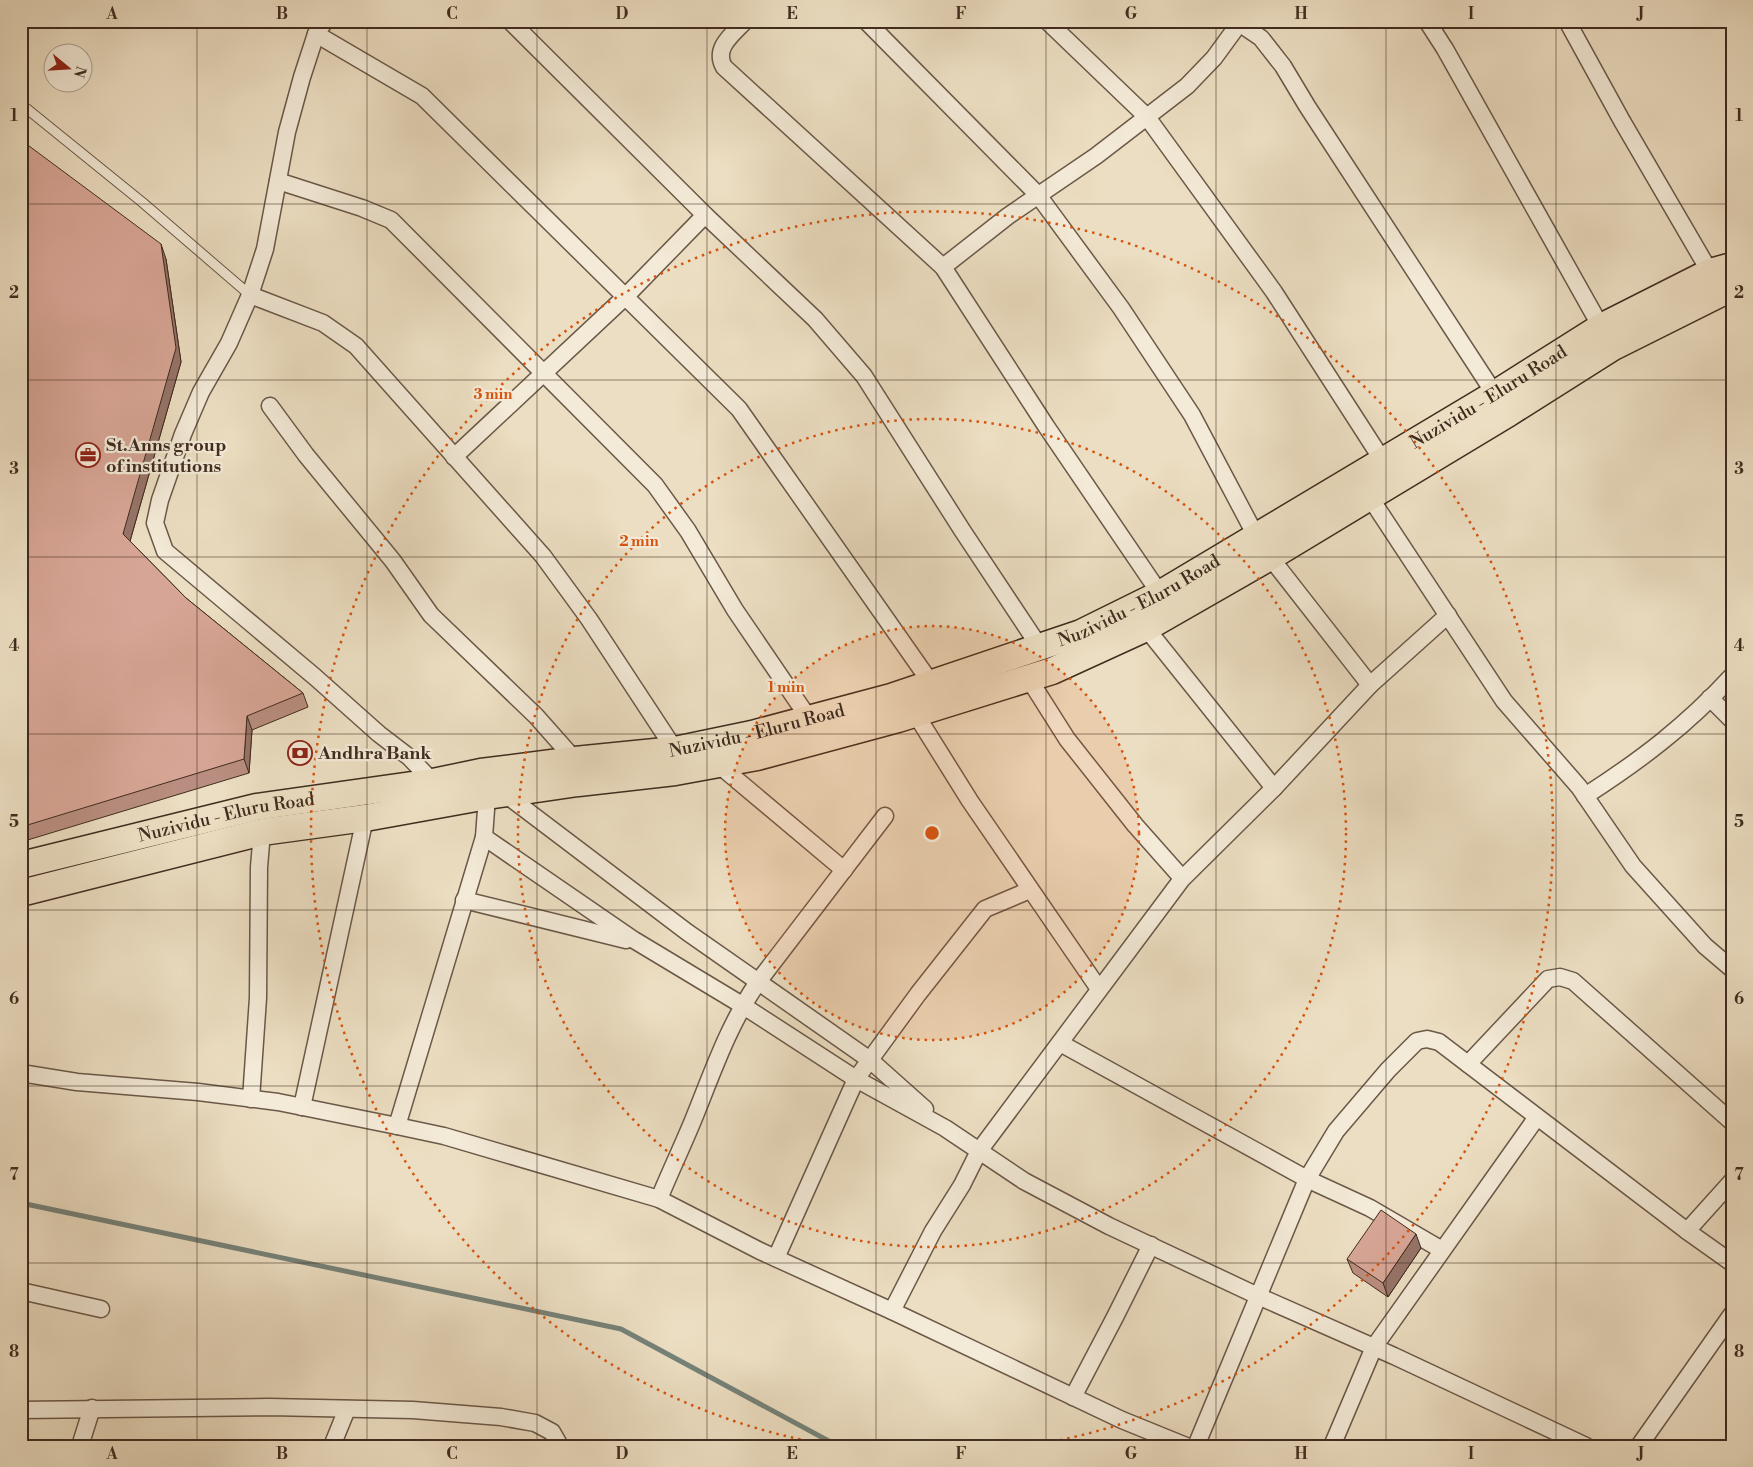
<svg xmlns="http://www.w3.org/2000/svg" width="1753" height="1467" viewBox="0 0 1753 1467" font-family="'Libre Bodoni',serif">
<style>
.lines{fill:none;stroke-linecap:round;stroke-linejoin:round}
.stream{stroke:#758279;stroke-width:5}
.service-casing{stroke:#6b5848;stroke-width:11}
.minor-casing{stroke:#6b5848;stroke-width:19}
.primary-casing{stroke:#402c1f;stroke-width:29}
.service{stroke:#f3ead7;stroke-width:9}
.minor{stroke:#f3ead7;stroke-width:16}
.primary{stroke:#ecdec2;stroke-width:26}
.wall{fill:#b98e80;stroke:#402c1f}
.shaded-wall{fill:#967468;stroke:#402c1f}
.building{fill:#d7a595;stroke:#402c1f}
.grid{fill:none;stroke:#402c1f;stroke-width:1;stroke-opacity:0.55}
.ring{fill:none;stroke:#d7540e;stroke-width:2.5;stroke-dasharray:2.5 5}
.labels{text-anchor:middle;stroke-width:4.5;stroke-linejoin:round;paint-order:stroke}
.street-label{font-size:18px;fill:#402c1f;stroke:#f3ead7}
.poi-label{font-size:18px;font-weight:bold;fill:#402c1f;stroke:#f3ead7;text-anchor:start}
.centre{fill:#d7540e;stroke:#f3ead7;stroke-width:2.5}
.ring-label{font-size:15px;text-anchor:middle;font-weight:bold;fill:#d7540e;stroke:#f3ead7;stroke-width:4.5;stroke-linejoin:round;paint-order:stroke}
.neatline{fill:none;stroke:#402c1f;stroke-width:2}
.grid-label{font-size:16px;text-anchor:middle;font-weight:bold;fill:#402c1f}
</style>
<rect width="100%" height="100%" fill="#ecdec2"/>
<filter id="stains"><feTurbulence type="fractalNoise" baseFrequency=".004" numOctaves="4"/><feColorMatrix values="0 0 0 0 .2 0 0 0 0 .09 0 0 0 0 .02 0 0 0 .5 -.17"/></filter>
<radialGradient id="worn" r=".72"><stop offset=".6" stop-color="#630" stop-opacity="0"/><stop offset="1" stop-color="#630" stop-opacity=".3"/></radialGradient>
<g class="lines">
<path class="stream" d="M21,1203L621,1329L838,1446"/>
<defs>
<path id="service" d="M21,104L142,202L250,295"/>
<g id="minor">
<path d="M325,21L316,34L302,77L287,132L265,249L250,295L229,343L201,392L183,434L160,500L155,523L165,551L315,677L379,734L409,757L433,782L434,788"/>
<path d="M510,21L705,215L815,319L864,376L962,530L1039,646"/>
<path d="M745,21C733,34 713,48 724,67L943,267L1046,426L1165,601"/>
<path d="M866,21L1038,195L1121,308L1192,415L1256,536"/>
<path d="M1047,21L1147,117L1274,292L1383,461"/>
<path d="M1236,21L1261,38L1283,66L1307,106L1500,402"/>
<path d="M1427,21L1445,49L1601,327"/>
<path d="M1567,21L1622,121L1710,272"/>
<path d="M316,34L422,96L739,409L931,683"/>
<path d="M278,181L362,208L391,220L655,485L688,531L735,610L810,720"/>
<path d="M943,267L1008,216L1096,156L1187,86L1214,58L1241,21"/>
<path d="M250,295L323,323L356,346L543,556L589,619L675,750"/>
<path d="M270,406L306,455L393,561L431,615L536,716L575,760"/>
<path d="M454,457L625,297L705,215"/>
<path d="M1369,496L1504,701L1579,787L1633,866L1705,946L1732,969"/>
<path d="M1270,557L1370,685"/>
<path d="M1146,628L1274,788"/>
<path d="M1029,679L1067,739L1135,825L1182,878"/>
<path d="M1710,698L1732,720"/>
<path d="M915,713L970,801L1099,989"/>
<path d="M719,765L844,870"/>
<path d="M505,794L687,932L870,1060L925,1109"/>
<path d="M1585,796C1641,760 1687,725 1732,676"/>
<path d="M484,837L634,940L742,1005L856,1079L945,1128L1024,1181L1109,1226L1258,1296L1394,1356L1586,1446"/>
<path d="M464,900L626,940"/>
<path d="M1060,1043L1307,1179L1370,1208L1442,1250"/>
<path d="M1468,1064L1548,979L1560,977L1573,981L1732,1122"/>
<path d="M21,1073L77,1082L198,1092L278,1102L397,1126L444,1136L659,1199L760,1251L892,1311L1122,1420L1186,1446"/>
<path d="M251,1099L258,998L259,867L262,832"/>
<path d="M302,1107L365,818"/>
<path d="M397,1126L484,837L487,796L485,789"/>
<path d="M659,1199C670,1172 683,1145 694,1118C713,1071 729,1024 758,982L885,816"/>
<path d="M1687,1231L1732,1181"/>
<path d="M776,1258L856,1079L918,994L985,909L1030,890"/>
<path d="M21,1291L101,1309"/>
<path d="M892,1311L933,1231L962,1185L979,1151L1182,879L1274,788L1370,685L1448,615"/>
<path d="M1073,1397L1115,1317L1151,1245"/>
<path d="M21,1410L269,1407L413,1410L501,1417L535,1423L552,1432L560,1446"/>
<path d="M80,1446L92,1408"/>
<path d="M332,1446L347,1409"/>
<path d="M1196,1446L1307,1179L1336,1131L1388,1070L1417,1041L1427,1039L1439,1042L1687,1231L1732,1263"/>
<path d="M1332,1446L1374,1347L1537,1117"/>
<path d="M1639,1446L1732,1314"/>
</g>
<g id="primary">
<path id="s1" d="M21,865L256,807L433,782L481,772L575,760L675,750L752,734L891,697L1081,633L1160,594L1495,394L1601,327L1710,272L1732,266"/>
<path d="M21,893L262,832L365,818L487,796L578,783L675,772L757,757L898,719L1052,671L1146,628L1270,557L1507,414L1613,347L1719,294L1732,290"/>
</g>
</defs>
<use href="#service" class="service-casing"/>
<use href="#minor" class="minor-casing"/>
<use href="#primary" class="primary-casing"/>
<use href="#service" class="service"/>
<use href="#minor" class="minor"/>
<use href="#primary" class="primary"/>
</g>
<g class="wall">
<path d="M21,140L166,259L181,362L130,541L186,598L303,693L308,707L252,730L249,773L21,842Z"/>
<path d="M1421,1248L1388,1297L1353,1273L1347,1259Z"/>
</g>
<g class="shaded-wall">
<path d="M161,244L166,259L181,362L128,548L123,534Z"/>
<path d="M247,716L252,730L249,773L244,759Z"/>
<path d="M1416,1234L1421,1248L1388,1297L1383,1283Z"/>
</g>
<g class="building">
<path d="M21,140L161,244L176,348L123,534L186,598L303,693L247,716L244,759L21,827Z"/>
<path d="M1381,1210L1416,1234L1383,1283L1347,1259Z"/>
</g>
<path class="grid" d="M197,21V1446M367,21V1446M537,21V1446M707,21V1446M876,21V1446M1046,21V1446M1216,21V1446M1386,21V1446M1556,21V1446M21,204H1732M21,380H1732M21,557H1732M21,734H1732M21,910H1732M21,1086H1732M21,1263H1732"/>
<circle cx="932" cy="833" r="207" fill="#d7540e" fill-opacity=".12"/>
<g class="ring">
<circle cx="932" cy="833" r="207"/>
<circle cx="932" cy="833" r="414"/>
<path d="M830 1445A621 621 0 1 1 1034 1445"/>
</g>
<defs>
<symbol id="office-ring" viewBox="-11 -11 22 22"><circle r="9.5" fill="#f3ead7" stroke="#8f2418" stroke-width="1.5"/><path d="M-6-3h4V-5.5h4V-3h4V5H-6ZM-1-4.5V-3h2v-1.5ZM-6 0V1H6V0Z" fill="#8f2418"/></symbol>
<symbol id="bank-ring" viewBox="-11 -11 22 22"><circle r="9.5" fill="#f3ead7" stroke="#8f2418" stroke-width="1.5"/><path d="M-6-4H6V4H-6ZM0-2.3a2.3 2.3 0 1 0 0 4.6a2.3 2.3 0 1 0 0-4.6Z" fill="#8f2418"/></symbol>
</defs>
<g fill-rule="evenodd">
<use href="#office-ring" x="74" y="441" width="28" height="28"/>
<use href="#bank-ring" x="286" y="739" width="28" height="28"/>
</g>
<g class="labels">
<g class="street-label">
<text dy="6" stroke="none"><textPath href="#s1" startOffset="1559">Nuzividu - Eluru Road</textPath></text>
<text dy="6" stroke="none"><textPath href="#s1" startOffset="1154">Nuzividu - Eluru Road</textPath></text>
<text dy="6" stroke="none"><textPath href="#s1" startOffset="749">Nuzividu - Eluru Road</textPath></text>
<text dy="6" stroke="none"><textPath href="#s1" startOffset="211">Nuzividu - Eluru Road</textPath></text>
</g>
<g class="poi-label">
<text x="106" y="451">St.Anns group<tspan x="106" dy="21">of institutions</tspan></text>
<text x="318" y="759">Andhra Bank</text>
</g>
</g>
<circle cx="932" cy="833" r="8" class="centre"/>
<g class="ring-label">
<text x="493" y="399">3 min</text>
<text x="639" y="546">2 min</text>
<text x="786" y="692">1 min</text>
</g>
<rect width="1753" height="1467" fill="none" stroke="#ecdec2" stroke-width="55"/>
<g transform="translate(68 68) rotate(108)"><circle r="24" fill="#f3ead7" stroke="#ab9e8d"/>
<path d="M0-4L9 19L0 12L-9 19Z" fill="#8f2418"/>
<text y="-8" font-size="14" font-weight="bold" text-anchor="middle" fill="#402c1f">N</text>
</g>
<rect x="28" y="28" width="1698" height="1412" class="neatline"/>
<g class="grid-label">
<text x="112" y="19">A</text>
<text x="282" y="19">B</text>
<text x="452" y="19">C</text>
<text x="622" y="19">D</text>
<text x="792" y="19">E</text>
<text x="961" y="19">F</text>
<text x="1131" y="19">G</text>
<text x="1301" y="19">H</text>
<text x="1471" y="19">I</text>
<text x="1641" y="19">J</text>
<text x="14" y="121">1</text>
<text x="1739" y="121">1</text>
<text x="14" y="298">2</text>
<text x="1739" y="298">2</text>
<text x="14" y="474">3</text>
<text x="1739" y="474">3</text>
<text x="14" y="651">4</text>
<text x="1739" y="651">4</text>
<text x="14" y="827">5</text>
<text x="1739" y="827">5</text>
<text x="14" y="1004">6</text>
<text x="1739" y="1004">6</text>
<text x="14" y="1180">7</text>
<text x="1739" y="1180">7</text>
<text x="14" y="1357">8</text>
<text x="1739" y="1357">8</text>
<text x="112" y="1459">A</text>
<text x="282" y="1459">B</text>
<text x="452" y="1459">C</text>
<text x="622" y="1459">D</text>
<text x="792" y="1459">E</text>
<text x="961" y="1459">F</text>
<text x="1131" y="1459">G</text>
<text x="1301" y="1459">H</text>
<text x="1471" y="1459">I</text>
<text x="1641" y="1459">J</text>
</g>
<rect width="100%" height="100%" filter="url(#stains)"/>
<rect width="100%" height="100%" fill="url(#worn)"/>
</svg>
